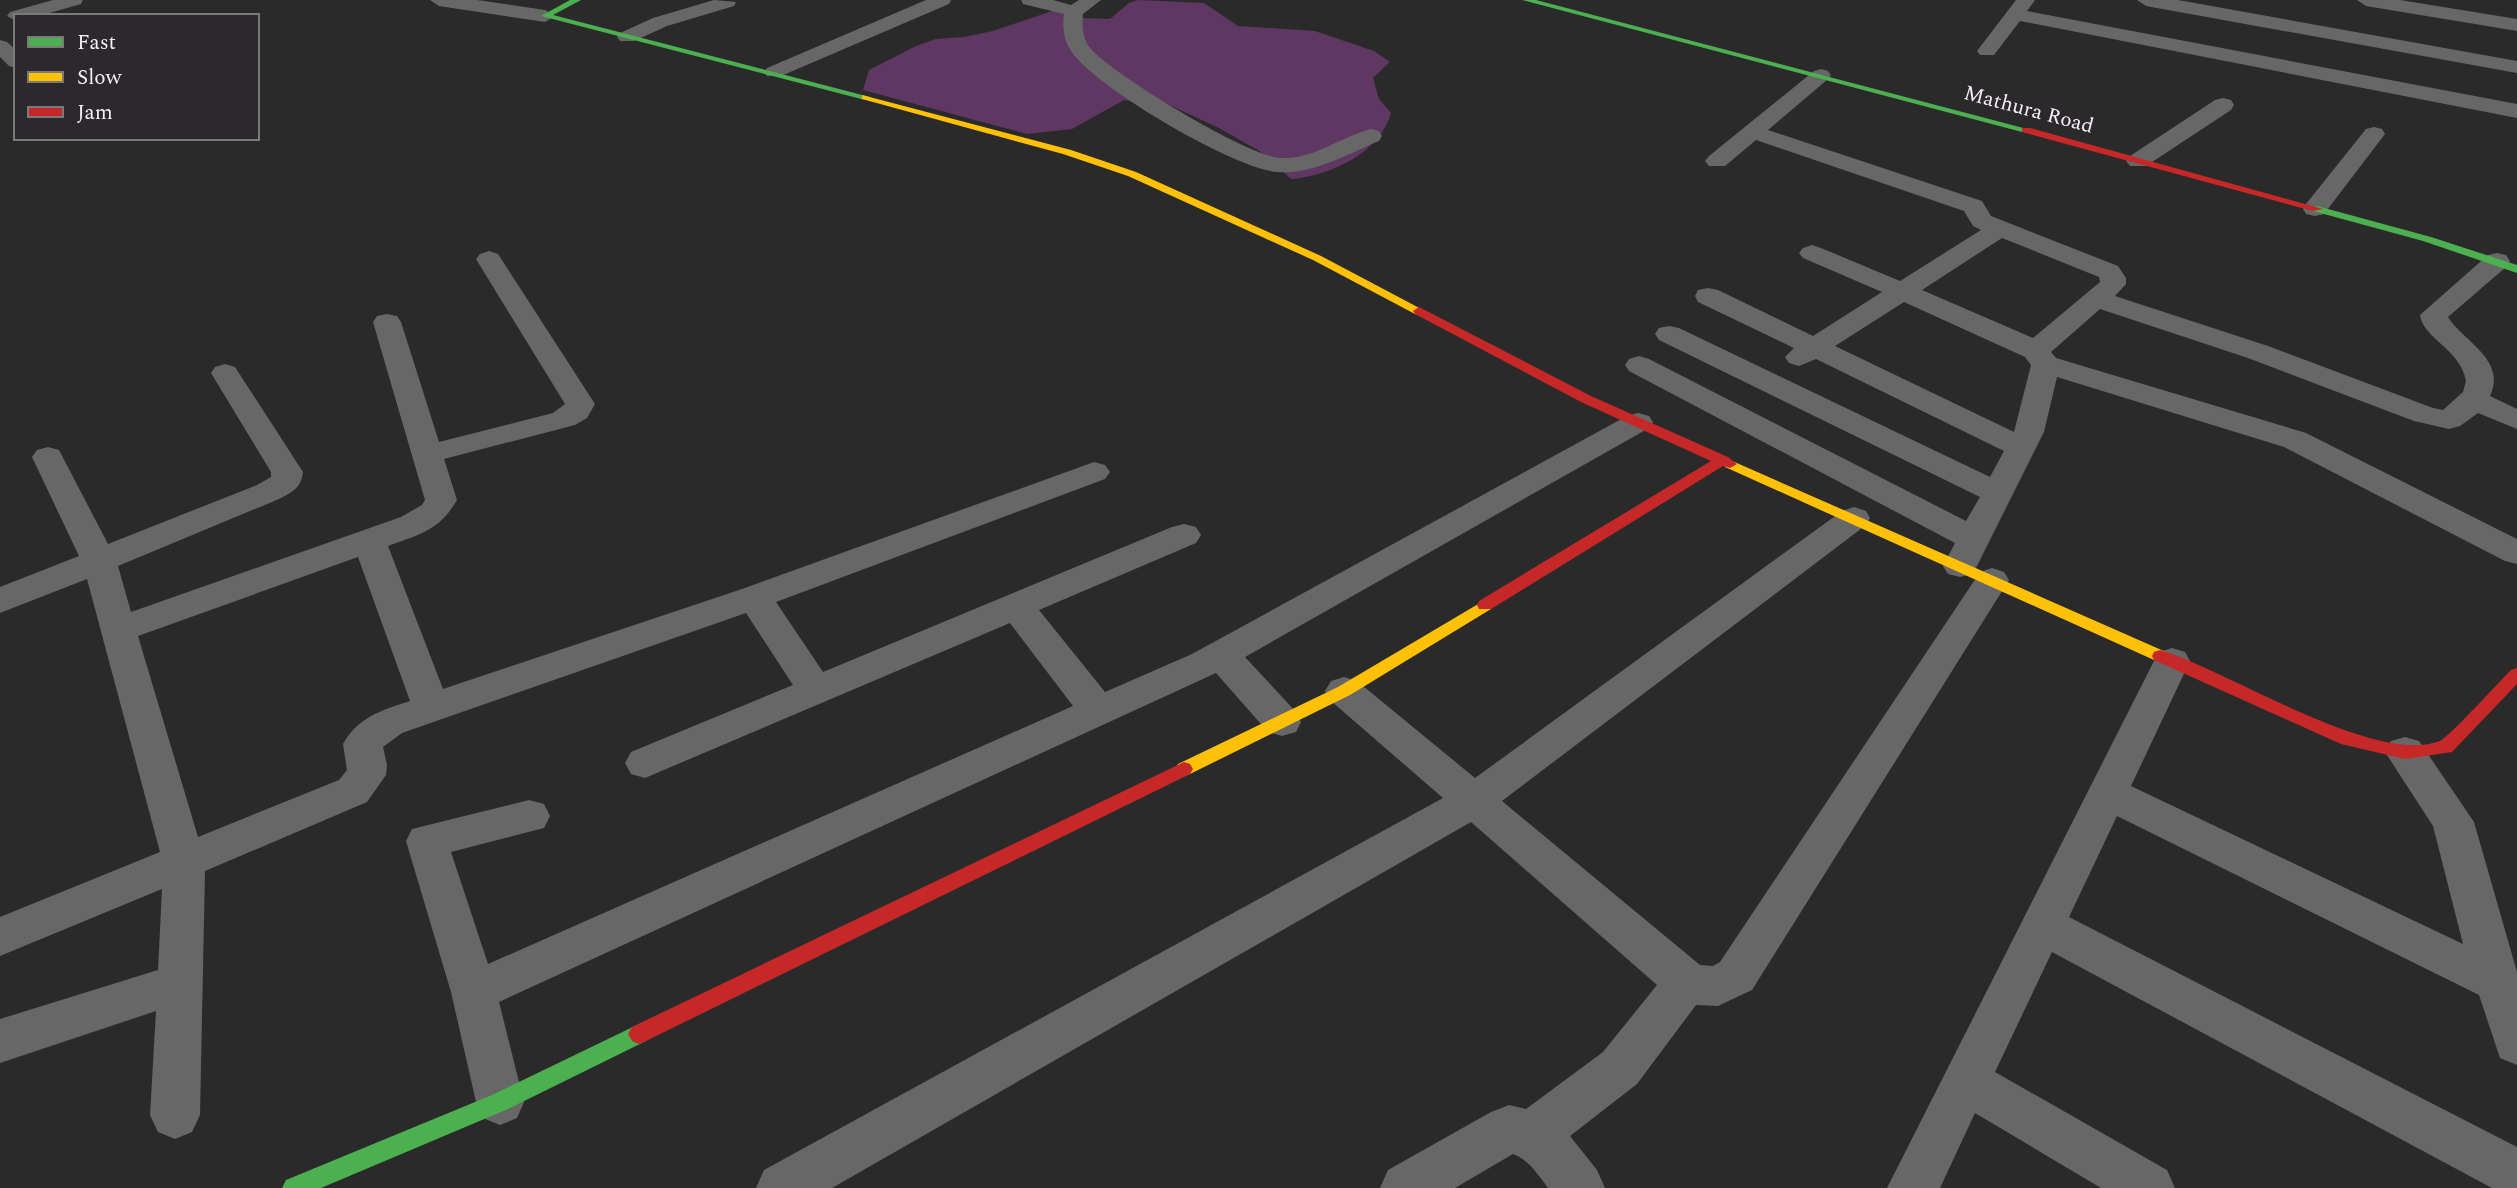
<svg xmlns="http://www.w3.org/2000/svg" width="2517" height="1188" viewBox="0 0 2517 1188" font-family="Spectral,serif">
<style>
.green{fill:#5e3762}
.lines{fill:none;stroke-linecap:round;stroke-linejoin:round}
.street{fill:#676767;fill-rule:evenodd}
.fast{fill:#4caf50;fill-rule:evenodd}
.slow{fill:#ffc107;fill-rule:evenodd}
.jam{fill:#c62828;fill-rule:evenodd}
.labels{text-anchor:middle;stroke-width:7;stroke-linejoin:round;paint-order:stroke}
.far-street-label{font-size:21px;fill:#f3f1f3;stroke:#2c292c}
</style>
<rect width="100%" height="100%" fill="#2b2a2b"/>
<path class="green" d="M1138,0L1204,3L1238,26L1315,31L1374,51L1390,62L1373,78L1379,99L1391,113C1380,153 1330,176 1291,179L1261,152L1219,128L1167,104L1124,100L1072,129L1027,134L863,90L869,70L916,46L936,39L964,37L993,31L1058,9L1076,18L1110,19L1129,3Z"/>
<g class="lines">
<g class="street">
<path d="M53,0H83L81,4L39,16H16V21L7,16L10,12Z"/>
<path d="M430,0H477L545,10L555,16L545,22L439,6Z"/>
<path d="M714,0L736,2L734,6L667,26L634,41H620L617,37L620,33L653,18Z"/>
<path d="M926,0H951L949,4L781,76H767L764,72L767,68Z"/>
<path d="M1021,0H1053L1071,5L1079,0H1101L1083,14C1082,25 1082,40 1091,49C1114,75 1247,156 1280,158C1313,160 1340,137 1371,129L1379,131L1382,136L1379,141C1348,154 1312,175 1277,172C1233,168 1101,90 1074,55C1064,43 1062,29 1064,14L1023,4Z"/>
<path d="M2016,0H2035L2027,11L2517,104V118L2020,21L1994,55H1980L1977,51Z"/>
<path d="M2137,0H2178L2517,61V73L2146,6Z"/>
<path d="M2357,0H2400L2517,19V31L2366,6Z"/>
<path d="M0,40L7,42L16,50V68L9,66L0,57Z"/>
<path d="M1821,69L1828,71L1831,75L1828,79L1768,130L1982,201L1991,216L2118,266L2126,278V284L2115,296L2268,346L2433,408L2443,410L2463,392L2466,381C2460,348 2423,339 2420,315L2488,255L2497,253L2506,255L2510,261L2506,267L2448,317C2464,342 2507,360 2490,396L2517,409V429L2478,413L2460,426L2449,429L2414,421L2248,358L2100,309L2051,352L2056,358L2306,433L2517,539V564L2505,561L2284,447L2057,377L2044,432L1977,566L1972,574L1960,577L1948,574L1943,566L1955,543L1629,371L1625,365L1629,359L1639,356L1649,359L1966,521L1980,497L1659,340L1655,334L1659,328L1669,326L1679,328L1990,477L2004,451L1816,359L1799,366L1789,363L1785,357L1794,348L1698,302L1695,296L1698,290L1708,288L1718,290L1813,336L1882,292L1803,258L1799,253L1803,248L1812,245L1821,248L1900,281L1981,230L1973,226L1964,211L1756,140L1725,166H1709L1705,161L1709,156L1814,71ZM2002,238L2099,277L2100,282L2033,338L1922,290ZM1904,302L2025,357L2031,365L2014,432L1835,346Z"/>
<path d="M2223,98L2231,100L2234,105L2231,110L2146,166H2130L2126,161L2130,156L2215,100Z"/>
<path d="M2374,127L2382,129L2385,134L2324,214L2315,216L2306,214L2303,209L2306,204L2366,129Z"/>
<path d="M489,251L498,254L595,404L587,418L575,425L444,459L457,500C439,531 420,534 388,546L443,689L742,589L1094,462L1105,465L1110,472L1105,479L776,602L823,672L1172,527L1184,524L1196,527L1201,535L1196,543L1039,610L1105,692L1192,654L1627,416L1638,413L1649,416L1653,422L1649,428L1245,657L1296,712L1301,722L1296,732L1282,736L1268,732L1216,673L499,1002L524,1102L517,1118L500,1125L483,1118L476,1102L451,992L406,841L412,829L529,800L544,804L550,816L544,828L451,852L488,964L1073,706L1010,623L645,778L631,774L625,763L631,752L793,685L746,613L402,733L383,747L387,765L386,775L367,802L205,871L200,1115L192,1132L175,1139L158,1132L150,1115L156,1011L0,1063V1019L158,970L162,889L0,956V917L160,852L87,579L0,613V587L79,556L32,457L37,450L48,447L59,450L108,544L257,485L271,477V472L211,373L215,367L225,364L235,367L303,472C301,488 293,492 279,499L118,566L131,612L401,517L422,505L425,500L373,322L377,316L387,314L397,316L401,322L439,442L553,413L565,404L476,259L480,254ZM358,557L410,701C382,710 358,717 343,744L347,770L339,780L198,837L138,636Z"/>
<path d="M1854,507L1866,511L1870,518L1866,525L1502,801L1700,965L1713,966L1720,962L1980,572L1992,568L2004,572L2009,580L1752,990L1718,1006L1696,1005L1637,1084L1570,1136L1597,1170L1605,1188H1548C1539,1176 1528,1159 1513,1154L1455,1188H1380L1388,1170L1491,1112L1509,1105L1526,1109L1603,1052L1657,985L1471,822L832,1188H756L764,1170L1443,798L1331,701L1325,691L1331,681L1344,677L1357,681L1475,778L1842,511Z"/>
<path d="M2172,648L2185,652L2190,661L2131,786L2463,944L2433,826L2385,752L2391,741L2405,737L2419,741L2474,822L2517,972V1065L2500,1058L2479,995L2117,816L2069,917L2517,1147V1188H2492L2052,952L1995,1072L2167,1170L2175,1188H2101L1975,1113L1940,1188H1887L2154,661L2159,652Z"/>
</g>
<g class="fast">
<path d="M570,0H581L553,15L870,97L865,100L541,16Z"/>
<path d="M1522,0H1536L2031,130L2022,132Z"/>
<path d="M2317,206L2431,237L2517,265V273L2423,241L2313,211L2311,209Z"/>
<path d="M639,1024L646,1027L650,1034L646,1041L508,1109L321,1188H282L286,1180L492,1095Z"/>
</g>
<g class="slow">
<path d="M862,95L1071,150L1136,172L1321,256L1425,311L1419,315L1415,314L1313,260L1128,176L1063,154L862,99Z"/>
<path d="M1730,460L2166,652L2168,656L2166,660H2154L1725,467L1723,464L1725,461Z"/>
<path d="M1485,600L1491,601L1493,605L1491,609L1350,695L1190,774L1184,776L1178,774L1175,769L1178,764L1338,687Z"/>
</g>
<g class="jam">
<path d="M2022,128H2030L2323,209L2313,211L2022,132Z"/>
<path d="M1419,307L1591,396L1728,457L1737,464L1730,468L1723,466L1491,609H1479L1477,605L1479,601L1711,461L1581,402L1415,314L1413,311Z"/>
<path d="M2160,650C2228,670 2374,766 2440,741C2449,737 2500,681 2511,670L2517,668V684L2452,752L2405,759L2341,744L2154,660L2152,656L2154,652Z"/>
<path d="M1184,762L1190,764L1193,769L1190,774L646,1041L639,1044L632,1041L628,1034L632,1027Z"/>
</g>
</g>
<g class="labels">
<g class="far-street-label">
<text transform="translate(2029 109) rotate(15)" y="7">Mathura Road</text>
</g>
</g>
<rect x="14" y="14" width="245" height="126" fill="#2c292c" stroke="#7c797c" stroke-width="2"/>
<rect x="28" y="37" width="35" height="10" fill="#4caf50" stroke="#7c797c" stroke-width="2"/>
<text x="77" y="49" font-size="21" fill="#f3f1f3">Fast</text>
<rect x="28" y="72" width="35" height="10" fill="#ffc107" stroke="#7c797c" stroke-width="2"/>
<text x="77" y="84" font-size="21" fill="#f3f1f3">Slow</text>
<rect x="28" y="107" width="35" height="10" fill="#c62828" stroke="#7c797c" stroke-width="2"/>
<text x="77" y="119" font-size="21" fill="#f3f1f3">Jam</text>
</svg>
